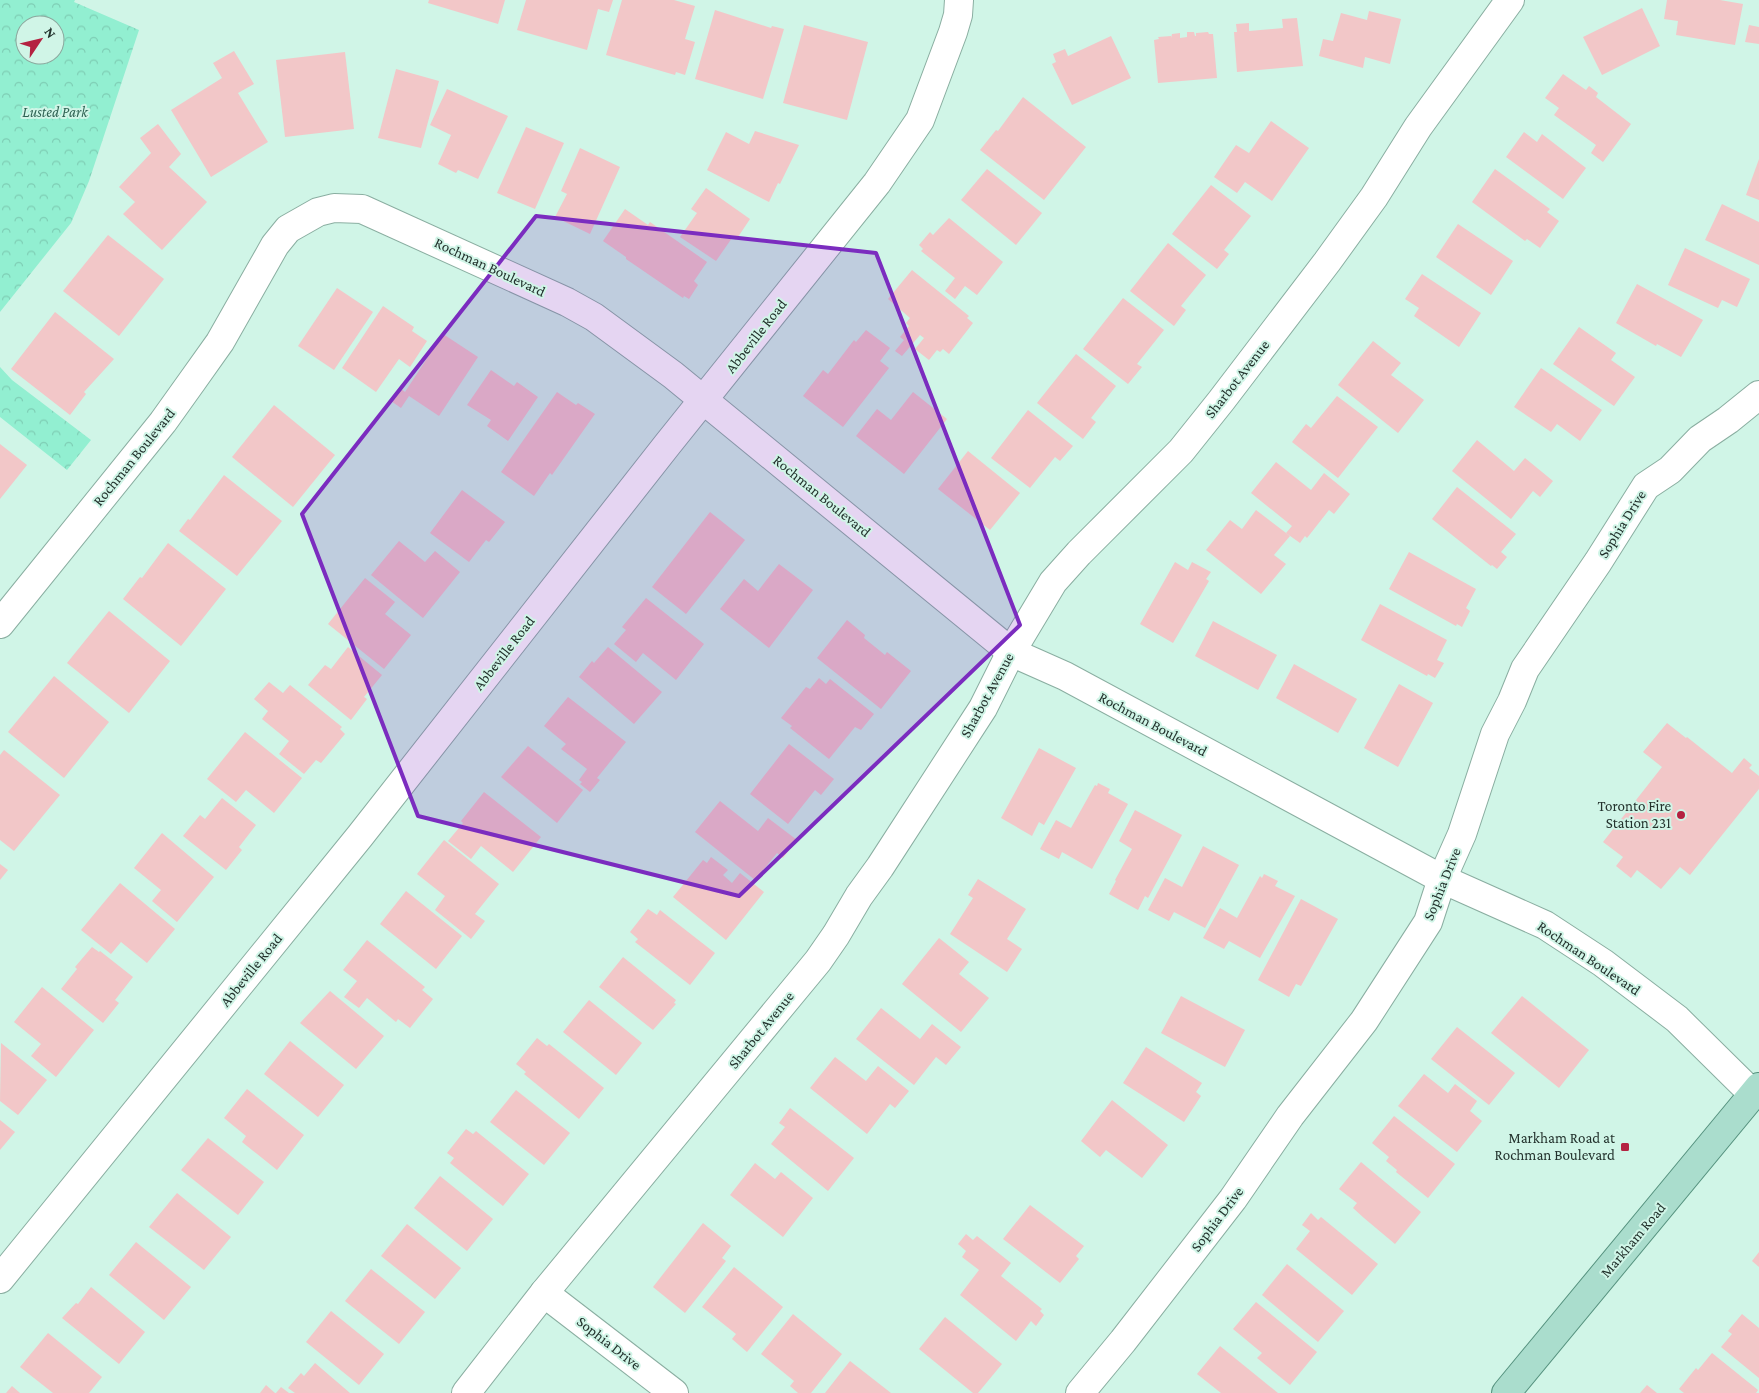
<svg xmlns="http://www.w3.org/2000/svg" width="1759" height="1393" viewBox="0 0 1759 1393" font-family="'Crimson Pro',serif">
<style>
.forest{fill:url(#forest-crowns);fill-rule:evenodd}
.building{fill:#f2c7c8}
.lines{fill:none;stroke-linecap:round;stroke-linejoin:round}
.street-casing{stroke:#8aaea1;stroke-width:30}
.primary-casing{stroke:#56927f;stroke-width:30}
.street{stroke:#fff;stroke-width:28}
.primary{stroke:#aaddcd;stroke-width:28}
.marked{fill:#7b2cbf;fill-opacity:0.2;stroke:#7b2cbf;stroke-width:4;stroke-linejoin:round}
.poi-dot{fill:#b42241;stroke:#d0f5e7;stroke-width:2}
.labels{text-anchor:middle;stroke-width:4;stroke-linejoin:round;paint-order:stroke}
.park-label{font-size:15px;font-style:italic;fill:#2f6253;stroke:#d0f5e7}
.street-label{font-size:15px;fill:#23322d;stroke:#d0f5e7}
.poi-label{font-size:15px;fill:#23322d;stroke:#d0f5e7;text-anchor:end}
</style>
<defs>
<pattern id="forest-crowns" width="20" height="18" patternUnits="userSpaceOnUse" patternTransform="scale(1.25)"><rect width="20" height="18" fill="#92efd1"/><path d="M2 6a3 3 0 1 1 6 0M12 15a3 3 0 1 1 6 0" fill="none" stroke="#7ecdb4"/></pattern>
</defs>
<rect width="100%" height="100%" fill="#d0f5e7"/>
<g class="forest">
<path d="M0,0H75L74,2L139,30L89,181L71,223L0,312ZM25,25H55V55H25Z"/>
<path d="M0,367L12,380L91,440L67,470L0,417Z"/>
</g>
<g class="building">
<path d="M429,0H505L498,24L428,3Z"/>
<path d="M526,0H613L609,12L598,9L587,50L517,30Z"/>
<path d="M622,0H674L695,6L685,39L695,42L685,75L676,72L675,75L606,55Z"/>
<path d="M1667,0H1720L1743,4L1735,45L1676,35L1678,21L1664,19Z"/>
<path d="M1642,8L1660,46L1602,75L1583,37Z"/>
<path d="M715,10L771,28L772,26L784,29L763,99L695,79Z"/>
<path d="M1369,11L1401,19L1390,64L1365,57L1363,68L1319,56L1323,39L1333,41L1341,13L1367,20Z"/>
<path d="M1297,18L1303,66L1237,72L1234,32H1237L1236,24L1249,23V31L1283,28L1282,19Z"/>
<path d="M804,25L868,42L847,120L783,103Z"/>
<path d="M1749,25L1759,27V44L1745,42Z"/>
<path d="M1187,32H1194L1195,36H1196V33L1208,32L1209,34H1213L1217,78L1158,83L1154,40L1159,39L1158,37L1171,36V38L1172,34L1180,33V38L1187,37Z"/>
<path d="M1111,36L1131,78L1072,105L1052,64L1056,62L1053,54L1065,49L1068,56Z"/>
<path d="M234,51L254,84L238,93L268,142L211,177L171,110L222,78L213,63Z"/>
<path d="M345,52L354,129L285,137L276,60Z"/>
<path d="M396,69L439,81L421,148L378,138Z"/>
<path d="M1563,74L1586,90L1589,86L1598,93L1596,97L1631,124L1603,162L1591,153L1596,145L1554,115L1559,108L1545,98Z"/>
<path d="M447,89L508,116L478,179L458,170L456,173L438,164L451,135L430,125Z"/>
<path d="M1023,97L1086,147L1044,200L980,150L996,130L998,131Z"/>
<path d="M1271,121L1309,148L1272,201L1245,182L1237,193L1214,177L1236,145L1249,153Z"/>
<path d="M158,124L181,154L169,167L207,202L162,250L123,214L135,202L119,187L151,153L140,138Z"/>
<path d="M526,127L564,143L535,209L497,193Z"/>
<path d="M755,131L799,145L780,184L778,183L769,202L707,170L726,132L749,144Z"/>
<path d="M1524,132L1537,142L1542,134L1586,168L1563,199L1506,157Z"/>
<path d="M580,148L620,167L590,234L555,217L567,194L561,191Z"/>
<path d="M1759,159V200L1746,195Z"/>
<path d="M987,169L1042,213L1016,245L961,200Z"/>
<path d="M1495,169L1550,209L1547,212L1559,221L1540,248L1527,239L1525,241L1472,202Z"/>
<path d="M1211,185L1251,216L1224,250L1229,254L1217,269L1172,234Z"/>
<path d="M706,188L750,219L736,240L732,238L716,261L680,237L697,213L691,209Z"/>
<path d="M1722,204L1759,222V265L1705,240Z"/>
<path d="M625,209L648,225L650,222L707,262L694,281L698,285L689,299L684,296L683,298L626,259V257L603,241Z"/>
<path d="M949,218L1003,262L977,295L965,286L955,299L945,291L955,278L921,251L923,249L919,245L930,232L933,235Z"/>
<path d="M1458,224L1513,261L1491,295L1436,257Z"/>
<path d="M108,235L164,279L119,336L63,291Z"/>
<path d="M1168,243L1206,275L1181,306L1186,310L1174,326L1130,291Z"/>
<path d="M1685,248L1750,279L1737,307L1722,300L1718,308L1668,285Z"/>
<path d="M912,270L969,316L967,318L973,323L949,354L943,349L940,352L937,350L929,360L915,349L924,338L920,335L902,356L895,351L904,340L900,337L909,326L906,323L910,318L888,299Z"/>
<path d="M1422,274L1481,313L1459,347L1414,316L1419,308L1405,299Z"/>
<path d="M1637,284L1703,320L1681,357L1657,344L1656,346L1616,323Z"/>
<path d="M337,288L373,312L334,370L298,346Z"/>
<path d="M1123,298L1164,330L1137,364L1142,367L1128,384L1083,349Z"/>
<path d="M383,306L414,327L412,331L427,341L410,367L399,359L376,392L342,368Z"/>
<path d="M55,312L114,359L84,392L86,394L70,415L11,369Z"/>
<path d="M1579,327L1616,353L1611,360L1635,377L1614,406L1553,364Z"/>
<path d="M866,330L890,348L880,361L889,368L843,427L803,396L823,370L828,374L854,340L856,342Z"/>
<path d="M443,334L478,357L439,416L409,396L401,408L391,401L400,388L405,392Z"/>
<path d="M1373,341L1401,363L1391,375L1424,400L1398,433L1338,385Z"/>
<path d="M1076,354L1116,386L1091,418L1096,422L1083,439L1037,403Z"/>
<path d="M1541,368L1602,410L1580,441L1557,424L1551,432L1514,407Z"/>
<path d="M491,370L514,386L517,382L538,397L508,441L487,426L491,420L467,405Z"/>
<path d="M557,392L576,405L578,403L595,414L552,475L550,473L534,496L501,472Z"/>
<path d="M913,392L947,419L904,474L856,436L877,409L891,420Z"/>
<path d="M1337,396L1378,427L1338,478L1292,442L1306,424L1311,428Z"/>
<path d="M274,405L335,455L293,507L232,457Z"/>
<path d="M1028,410L1073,446L1060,461L1055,457L1030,488L991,458Z"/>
<path d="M1477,440L1514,471L1525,458L1553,481L1540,497L1533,491L1511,519L1452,471Z"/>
<path d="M0,444L27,465L0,499Z"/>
<path d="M968,451L1020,493L990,530L938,489Z"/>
<path d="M1276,462L1311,490L1324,473L1350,494L1334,514L1329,510L1307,538L1305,536L1300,543L1286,533L1292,526L1251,493Z"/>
<path d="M224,475L282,521L237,576L179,531L188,519L190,520Z"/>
<path d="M1457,487L1516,534L1501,552L1507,557L1497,569L1492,565L1491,566L1432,519Z"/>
<path d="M462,490L505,522L489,542L486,540L469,562L430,533Z"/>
<path d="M1256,510L1290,536L1274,555L1286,564L1261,594L1206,550L1230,520L1242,529Z"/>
<path d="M710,512L745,540L686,614L652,587Z"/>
<path d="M399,541L425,562L435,551L460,572L423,618L371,575Z"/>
<path d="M168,543L226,589L181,646L123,599L140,577L142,578Z"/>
<path d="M1409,552L1476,589L1466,608L1470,611L1462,627L1457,624L1456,626L1389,589Z"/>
<path d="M1175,562L1188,570L1192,562L1211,572L1206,579L1209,581L1173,643L1140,624Z"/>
<path d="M779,564L813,590L769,648L720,609L744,579L758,591Z"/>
<path d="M365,578L395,602L385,614L411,635L384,669L328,624Z"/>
<path d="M646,598L704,644L676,680L643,653L636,662L614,644L626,630L622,627Z"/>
<path d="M1380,604L1447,640L1437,660L1444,663L1435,678L1428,674L1427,676L1361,640Z"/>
<path d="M109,611L170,661L129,713L67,663Z"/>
<path d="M847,620L865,635L864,638L885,655L887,652L911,671L881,709L817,658Z"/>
<path d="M1213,621L1277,655L1258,690L1195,656Z"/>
<path d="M348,647L382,675L364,697L367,699L351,720L308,685L325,665L331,669Z"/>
<path d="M608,647L662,692L634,724L579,677L592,661L594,663Z"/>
<path d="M1294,664L1357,699L1338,733L1276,698Z"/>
<path d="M54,676L109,722L64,778L8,732Z"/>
<path d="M819,678L826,684L830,679L874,714L861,730L855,727L829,759L790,728L792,726L781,718L806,687L810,689Z"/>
<path d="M269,682L283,693L290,685L342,727L340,729L345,734L321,763L316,760L304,774L279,754L289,741L262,719L268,711L254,699Z"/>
<path d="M1399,684L1433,703L1398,767L1364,748Z"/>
<path d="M568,697L626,742L597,778L600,780L590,792L580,784L582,782L579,780L587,769L561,749L566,744L544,726Z"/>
<path d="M1667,723L1686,738L1687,737L1732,773L1744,758L1752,765L1749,768L1759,776V789L1690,875L1680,867L1661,889L1637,870L1631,878L1616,866L1623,857L1603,842L1662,767L1643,752Z"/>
<path d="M245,732L302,778L274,813L246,790L236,802L207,779Z"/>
<path d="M789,744L834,779L821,795L815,790L788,824L750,794Z"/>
<path d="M528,746L583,790L557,823L501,777Z"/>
<path d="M1039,748L1076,768L1044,825L1039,822L1032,836L1001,818Z"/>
<path d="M4,750L60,795L14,851L0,840V755Z"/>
<path d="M1098,783L1110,789L1108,793L1128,804L1092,869L1062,852L1059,859L1040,849L1056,820L1071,828L1095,785L1097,786Z"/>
<path d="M484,792L541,837L513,872L481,846L471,859L448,841L463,823L461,821Z"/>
<path d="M222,798L256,825L239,847L242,850L226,870L183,836L200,815L205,819Z"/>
<path d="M720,801L758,831L768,818L797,840L783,858L777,853L755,880L695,832Z"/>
<path d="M1135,810L1182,835L1148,898L1145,896L1138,910L1109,894L1116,881L1115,880L1132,849L1119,841Z"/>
<path d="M162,833L214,877L177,922L152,901L161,890L134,868Z"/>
<path d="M444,840L499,884L475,914L485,921L471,939L435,910L445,896L417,874Z"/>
<path d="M1203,846L1239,865L1205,928L1174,912L1169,921L1148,910L1165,878L1182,887Z"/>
<path d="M711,857L728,870L723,875L732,883L740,873L764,892L726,940L673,897L703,860L707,863Z"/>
<path d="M0,864L8,870L0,880Z"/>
<path d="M1264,874L1278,881L1275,886L1295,896L1260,958L1229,941L1224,949L1203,938L1220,908L1237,918L1260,876L1262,878Z"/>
<path d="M978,879L1026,909L1007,939L1022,949L1007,972L950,934L973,898L968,895Z"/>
<path d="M120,883L175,929L147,963L121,942L111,954L81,930Z"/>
<path d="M406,891L462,936L436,969L380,924Z"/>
<path d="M1301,899L1338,919L1301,986L1296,984L1289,997L1258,980Z"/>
<path d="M648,909L657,915L660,910L715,953L690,985L635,942L638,939L630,932Z"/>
<path d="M939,938L969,962L959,974L989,998L961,1032L902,984Z"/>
<path d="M367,940L425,987L422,990L433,999L410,1028L398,1019L396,1022L367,998L359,1008L344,997L357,981L343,970Z"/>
<path d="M92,947L99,952L100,951L133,977L115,1000L119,1003L103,1023L61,989L77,969L75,967Z"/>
<path d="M623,957L676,1000L674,1003L676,1004L653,1030L599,987Z"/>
<path d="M42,987L94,1030L56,1077L31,1056L41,1044L14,1022Z"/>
<path d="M330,991L384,1036L356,1069L300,1023Z"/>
<path d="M1181,996L1245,1030L1225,1067L1161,1033Z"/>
<path d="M1522,996L1589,1050L1559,1088L1491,1033Z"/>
<path d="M589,1000L642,1043L616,1075L563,1032Z"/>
<path d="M881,1008L920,1039L932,1024L961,1047L946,1065L936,1057L914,1085L856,1039Z"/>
<path d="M1457,1027L1515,1073L1489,1105L1431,1059Z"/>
<path d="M537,1038L547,1046L549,1044L604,1088L579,1119L524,1074L526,1072L516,1064Z"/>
<path d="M290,1041L344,1085L318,1117L264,1074Z"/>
<path d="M1,1043L47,1080L18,1115L0,1101Z"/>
<path d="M1146,1047L1202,1083L1196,1092L1201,1096L1184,1122L1123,1083Z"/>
<path d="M835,1057L866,1081L878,1066L909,1091L895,1108L890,1104L867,1134L810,1088Z"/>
<path d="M1424,1074L1448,1093L1455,1084L1477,1101L1470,1111L1482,1121L1457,1152L1398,1106Z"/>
<path d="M247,1089L304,1135L277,1170L242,1142L246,1136L224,1118Z"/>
<path d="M516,1090L570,1133L544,1165L490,1122Z"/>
<path d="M1112,1100L1168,1145L1142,1178L1106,1150L1100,1157L1081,1141Z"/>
<path d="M790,1108L854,1158L828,1191L771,1144L785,1127L779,1123Z"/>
<path d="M1394,1116L1455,1164L1428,1198L1396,1172L1397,1170L1386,1161L1389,1157L1372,1143Z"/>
<path d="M0,1120L15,1132L0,1150Z"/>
<path d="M466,1129L473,1134L476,1131L529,1174L503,1206L450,1163L454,1158L447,1153Z"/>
<path d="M208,1138L264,1182L238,1215L181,1170Z"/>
<path d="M1361,1162L1421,1212L1395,1244L1364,1218L1353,1208L1357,1203L1339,1189Z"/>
<path d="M755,1163L775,1179L781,1172L813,1198L783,1237L730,1195Z"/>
<path d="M440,1176L493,1219L467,1251L414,1208Z"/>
<path d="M177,1193L231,1237L204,1270L149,1227Z"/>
<path d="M1030,1205L1084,1246L1076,1256L1079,1259L1060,1283L1003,1239Z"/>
<path d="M1311,1213L1318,1220L1321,1217L1378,1264L1352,1295L1296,1249L1310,1231L1302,1225Z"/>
<path d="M703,1223L731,1246L722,1258L726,1261L685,1313L653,1287Z"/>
<path d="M407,1224L461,1268L435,1299L381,1256Z"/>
<path d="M966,1234L973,1240L977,1236L1011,1263L1001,1276L1042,1309L1040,1311L1044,1315L1036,1326L1031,1321L1016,1341L960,1295L979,1270L962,1257L966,1251L958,1244Z"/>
<path d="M136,1242L191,1287L164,1320L109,1275Z"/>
<path d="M1759,1252V1267L1752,1261Z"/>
<path d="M1287,1264L1344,1311L1318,1342L1262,1295Z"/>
<path d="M734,1267L783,1307L747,1352L732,1339L736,1334L702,1307Z"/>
<path d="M371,1269L425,1312L399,1344L345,1301Z"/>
<path d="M91,1287L145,1332L119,1364L62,1318L76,1303L78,1304Z"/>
<path d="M1256,1302L1317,1352L1290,1385L1257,1358L1262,1353L1233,1329Z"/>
<path d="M331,1311L384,1354L359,1385L306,1342Z"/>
<path d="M793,1314L842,1354L811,1393H798L790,1386L794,1381L761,1354Z"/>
<path d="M1742,1314L1759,1328V1378L1721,1347L1732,1334L1728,1331Z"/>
<path d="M945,1317L1002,1364L978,1393H973L919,1349Z"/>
<path d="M48,1333L102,1377L89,1393H53L20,1367Z"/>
<path d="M1220,1346L1278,1393H1221L1197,1374Z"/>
<path d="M1712,1353L1758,1390L1756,1393H1684L1679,1389L1696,1368L1698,1370Z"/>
<path d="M850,1361L891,1393H825Z"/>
<path d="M315,1363L350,1393H295L288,1388L301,1373L304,1376Z"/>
<path d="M266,1385L275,1393H260Z"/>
<path d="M1647,1385L1657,1393H1640Z"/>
<path d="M12,1386L20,1393H6Z"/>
<path d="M281,1387L289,1393H276Z"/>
</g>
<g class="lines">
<defs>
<g id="street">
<path d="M0,624L163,422L193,380L220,342L275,245L288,229L318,212L334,208L362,209L567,302L594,317L673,375L1011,652L1065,676L1442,879L1545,925L1603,963L1677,1019L1753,1094"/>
<path d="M0,1279L360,836L667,445L877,183L920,120L953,32L958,15L959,0"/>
<path d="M544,1293L674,1393"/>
<path d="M466,1393L544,1293L818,961L836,935L859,896L880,867L983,708L1011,652L1053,582L1079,553L1181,451L1221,401L1327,262L1374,197L1418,127L1510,0"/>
<path d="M1080,1393L1123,1341L1233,1199L1290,1116L1364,1021L1428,922L1442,879L1462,834L1495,734L1512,701L1525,669L1598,562L1646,486L1670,470L1700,439L1728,420L1759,395"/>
</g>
<path id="primary" d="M1506,1393L1759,1087"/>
</defs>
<use href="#street" class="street-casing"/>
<use href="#primary" class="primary-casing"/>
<use href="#street" class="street"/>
<use href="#primary" class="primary"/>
</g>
<path class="marked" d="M536,216L876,253L1020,625L739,896L418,816L302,514Z"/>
<g class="poi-dot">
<circle cx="1681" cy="815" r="5"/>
<rect x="1620" y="1142" width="10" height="10" rx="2.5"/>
</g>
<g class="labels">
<g class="park-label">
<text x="55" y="117">Lusted Park</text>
</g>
<g class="street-label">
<text transform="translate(490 267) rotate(25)" y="5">Rochman Boulevard</text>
<text transform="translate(756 336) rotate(-52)" y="5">Abbeville Road</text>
<text transform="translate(1237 379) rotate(-52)" y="5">Sharbot Avenue</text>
<text transform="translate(134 457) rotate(-51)" y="5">Rochman Boulevard</text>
<text transform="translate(822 496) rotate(39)" y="5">Rochman Boulevard</text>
<text transform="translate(1622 524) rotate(-58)" y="5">Sophia Drive</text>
<text transform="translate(504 653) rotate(-52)" y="5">Abbeville Road</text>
<text transform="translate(987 695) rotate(-61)" y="5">Sharbot Avenue</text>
<text transform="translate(1153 724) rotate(28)" y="5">Rochman Boulevard</text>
<text transform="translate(1442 884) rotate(-68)" y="5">Sophia Drive</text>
<text transform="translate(1589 958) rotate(34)" y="5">Rochman Boulevard</text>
<text transform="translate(251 970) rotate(-51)" y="5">Abbeville Road</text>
<text transform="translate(761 1030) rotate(-51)" y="5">Sharbot Avenue</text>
<text transform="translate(1217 1219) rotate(-53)" y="5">Sophia Drive</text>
<text transform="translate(1633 1240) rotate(-50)" y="5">Markham Road</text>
<text transform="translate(609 1343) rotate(38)" y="5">Sophia Drive</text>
</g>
<g class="poi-label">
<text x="1671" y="811">Toronto Fire<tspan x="1671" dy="17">Station 231</tspan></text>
<text x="1615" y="1143">Markham Road at<tspan x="1615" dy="17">Rochman Boulevard</tspan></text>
</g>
</g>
<g transform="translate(40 40) rotate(55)"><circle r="24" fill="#d0f5e7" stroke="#8ba79d"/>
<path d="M0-4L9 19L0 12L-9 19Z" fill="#b42241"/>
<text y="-8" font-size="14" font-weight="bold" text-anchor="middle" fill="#23322d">N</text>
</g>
</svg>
